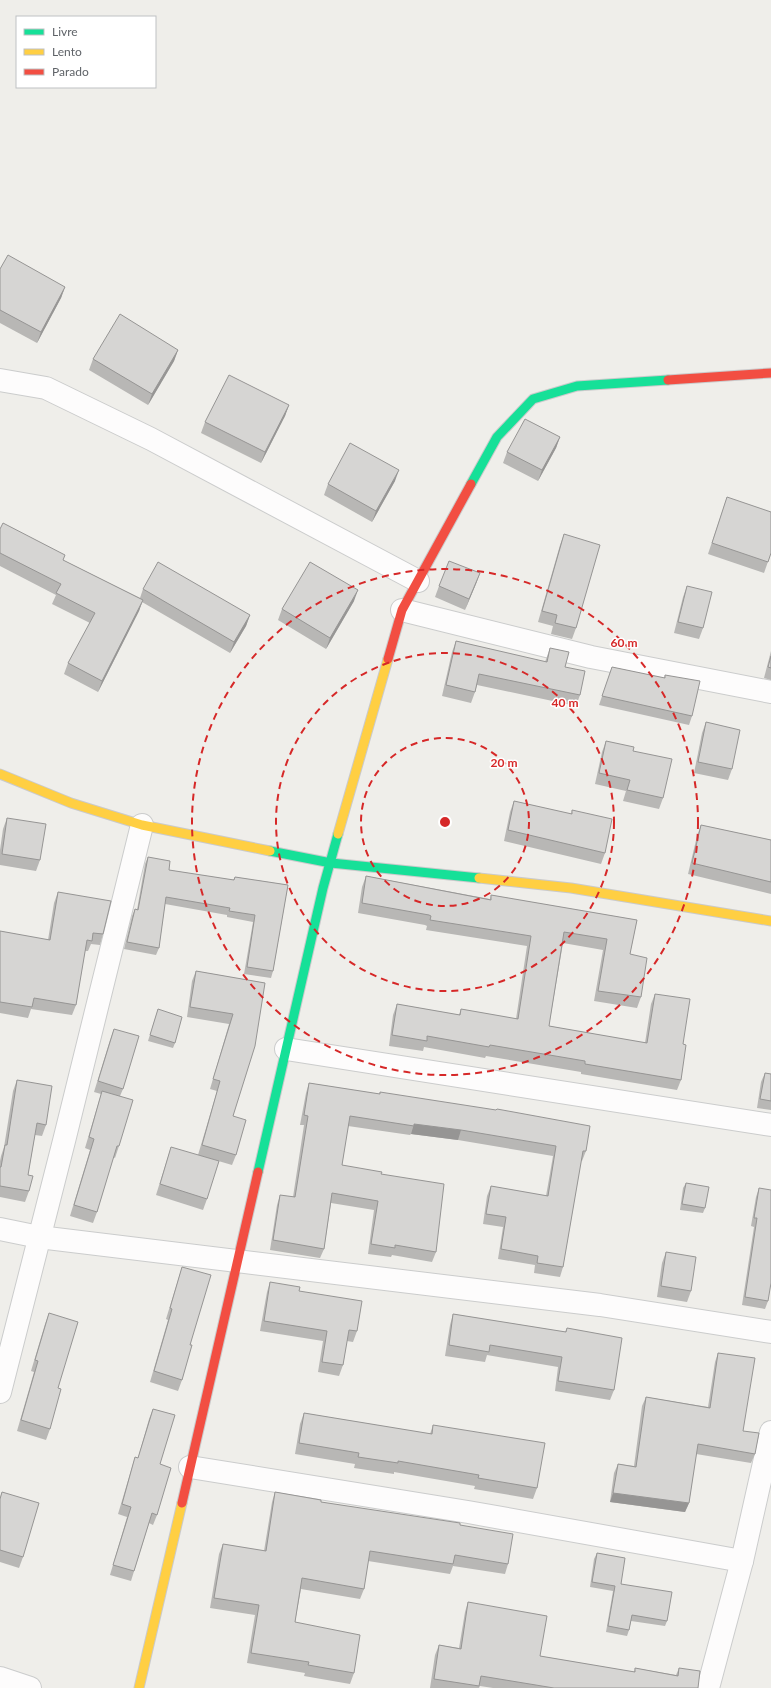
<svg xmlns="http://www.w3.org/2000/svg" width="771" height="1688" viewBox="0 0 771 1688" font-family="Lato,sans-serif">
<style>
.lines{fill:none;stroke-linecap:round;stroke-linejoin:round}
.street-casing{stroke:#cbcccc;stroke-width:24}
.fast-casing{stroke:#cacacb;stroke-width:11}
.slow-casing{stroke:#cacacb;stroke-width:11}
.jam-casing{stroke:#cacacb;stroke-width:11}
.street{stroke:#fdfcfc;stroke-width:22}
.fast{stroke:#16e098;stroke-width:9}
.slow{stroke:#ffcf43;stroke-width:9}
.jam{stroke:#f24e42;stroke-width:9}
.wall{fill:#b8b7b5}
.shaded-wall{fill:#969594}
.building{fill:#d6d5d3;stroke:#969594}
.ring{fill:none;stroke:#d62828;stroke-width:2;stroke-dasharray:7 5}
.centre{fill:#d62828;stroke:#fff;stroke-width:2}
.ring-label{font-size:12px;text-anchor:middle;font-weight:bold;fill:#d62828;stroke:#fff;stroke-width:3;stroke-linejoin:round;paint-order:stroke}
</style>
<rect width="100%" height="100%" fill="#efeeea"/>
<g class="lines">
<defs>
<g id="street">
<path d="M0,380L46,388L151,439L418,581"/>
<path d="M402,610L591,657L771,692"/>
<path d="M286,1049L771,1125"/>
<path d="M0,1229L39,1237L600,1305L771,1332"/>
<path d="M0,1392L64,1141L142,825"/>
<path d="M190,1467L468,1512L742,1561"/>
<path d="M0,1678L30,1688"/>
<path d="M708,1688L742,1561L771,1432"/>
</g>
<g id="fast">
<path d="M471,484L497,437L533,399L577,386L668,380"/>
<path d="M270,851L331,863L479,878"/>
<path d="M258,1172L323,888L338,834"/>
</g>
<g id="slow">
<path d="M0,774L71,803L142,825L270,851"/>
<path d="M338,834L388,659"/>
<path d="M479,878L571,888L771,921"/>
<path d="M139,1688L182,1503"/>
</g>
<g id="jam">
<path d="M668,380L771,373"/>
<path d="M388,659L402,610L471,484"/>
<path d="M182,1503L258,1172"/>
</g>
</defs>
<use href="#street" class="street-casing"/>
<use href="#fast" class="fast-casing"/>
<use href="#slow" class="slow-casing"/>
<use href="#jam" class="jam-casing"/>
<use href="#street" class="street"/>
<use href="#fast" class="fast"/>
<use href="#slow" class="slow"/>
<use href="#jam" class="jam"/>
</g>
<g class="wall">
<path d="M0,269L65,287L61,298L37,343L0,323Z"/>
<path d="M178,350L174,361L148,405L89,370L93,359Z"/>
<path d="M289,405L285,416L261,463L201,433L205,422Z"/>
<path d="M560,437L556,448L538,481L503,463L507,452Z"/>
<path d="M395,481L372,522L324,495L328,484Z"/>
<path d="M727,497L771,553L764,573L708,554Z"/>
<path d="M0,529L140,598L143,589L250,615L246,626L230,653L142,602L139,611L98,692L64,674L68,663L90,623L52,604L56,595L0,566Z"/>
<path d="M564,534L576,628L572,639L551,634L553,626L538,622L560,545Z"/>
<path d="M480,573L465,610L435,597L439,586Z"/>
<path d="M687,586L703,628L699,639L674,633L683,597Z"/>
<path d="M354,601L326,649L278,620L282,609Z"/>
<path d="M456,641L545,662L550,648L565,667L580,695L576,706L477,685L475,692L471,703L442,696L452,652Z"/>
<path d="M771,651V680L764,678Z"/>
<path d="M612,667L664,678L665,675L692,716L689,725L599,705Z"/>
<path d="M706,722L732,769L728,780L694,773L702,733Z"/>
<path d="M606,741L663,798L659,809L623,801L626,791L595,784L602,752Z"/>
<path d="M514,801L571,814L572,810L605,853L601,864L504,841L510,812Z"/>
<path d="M7,818L40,860L36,871L0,865V850L3,829Z"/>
<path d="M701,825L771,840V894L688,874L697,836Z"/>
<path d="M148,857L169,870L233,880L235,877L288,885L273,971L271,978L244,974L253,922L227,917V915L165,904L159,948L156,955L124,949L132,916L135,909L137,910L145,864Z"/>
<path d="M366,876L490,899L491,895L637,920L630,954L641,997L637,1008L594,1001L603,950L563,943L549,1026L645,1043L651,1004L655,994L683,1044L681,1080L677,1090L581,1074V1072L486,1056L485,1058L424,1047L423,1051L389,1046L393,1015L397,1004L459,1015L461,1009L516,1019L527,946L426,930L427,926L425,925L358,913L362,887Z"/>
<path d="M58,892L103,934L100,945L91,944L88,951H85L76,1005L72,1015L31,1009L28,1018L0,1013V931L48,940L54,903Z"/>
<path d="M196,971L265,983L233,1116L236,1155L232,1165L198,1155L217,1091L210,1089L229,1024L187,1017L192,981Z"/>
<path d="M158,1009L175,1043L173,1048L148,1041Z"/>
<path d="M114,1029L123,1089L120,1096L119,1146L115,1158L113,1157L97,1212L93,1223L70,1216L90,1150L85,1148L101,1094L94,1092L110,1040Z"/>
<path d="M765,1073L771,1074V1110L757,1108L761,1082Z"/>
<path d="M17,1080L46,1125L42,1136L35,1135L28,1175L29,1191L25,1202L0,1197V1161L1,1156L4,1147L13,1091Z"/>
<path d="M309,1083L379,1094L380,1092L586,1151L582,1161H581L563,1267L560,1277L534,1273L535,1265L498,1259L503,1227L483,1224L487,1196L491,1186L546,1196L553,1156L458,1140L411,1134L410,1135L348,1126L342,1165L381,1174L436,1252L432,1262L392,1255L391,1257L368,1254L374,1210L331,1203L324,1249L320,1258L270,1250L277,1205L280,1195L293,1197L304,1125H300L306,1093Z"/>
<path d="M171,1147L207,1199L203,1210L156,1195Z"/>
<path d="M686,1183L705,1208L703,1213L680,1210L683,1188Z"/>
<path d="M759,1188L768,1301L765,1309L742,1305L754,1227L751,1226L756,1197Z"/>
<path d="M666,1252L691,1291L687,1302L657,1297L662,1263Z"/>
<path d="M182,1267L190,1345L182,1380L178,1391L150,1382L168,1320L166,1319Z"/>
<path d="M270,1282L299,1291L357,1331L353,1342L347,1341L343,1365L339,1376L318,1372L323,1341L260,1331L267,1292Z"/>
<path d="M49,1313L50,1429L46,1440L17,1431L34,1372L31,1371L45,1324Z"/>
<path d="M453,1314L565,1332L567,1328L614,1390L610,1400L555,1391L558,1367L487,1355L485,1362L445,1356L450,1325Z"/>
<path d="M718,1353L743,1431L755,1454L751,1463L696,1454L689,1503L685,1512L610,1502L614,1473L618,1464L634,1466L642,1406L646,1397L708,1407L715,1362Z"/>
<path d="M153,1409L160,1464L157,1515L153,1525L149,1523L131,1581L110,1575L127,1517L118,1514L132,1467L135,1457L138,1458L149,1419Z"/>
<path d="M304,1413L430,1434L433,1425L537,1488L533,1499L474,1489L475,1486L394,1472V1474L354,1468L355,1464L295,1454L300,1424Z"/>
<path d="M2,1492L23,1557L19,1568L0,1562V1498Z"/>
<path d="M275,1492L321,1502L460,1525L508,1564L505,1574L453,1566L450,1574L368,1561L364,1589L360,1599L301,1589L295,1622L354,1673L350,1684L304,1676L305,1673L247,1663L255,1615L210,1608L219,1554L223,1544L264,1551L272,1502Z"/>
<path d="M597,1553L621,1584L667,1621L665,1626L631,1621L629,1630L627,1636L606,1632L613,1591L590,1587L594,1559Z"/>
<path d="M468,1602L540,1656L634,1672L635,1668L676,1675L679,1668L698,1688H493L480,1686L479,1688H430L435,1655L439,1645L459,1648L465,1612Z"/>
</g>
<g class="shaded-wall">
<path d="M65,287L61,298L37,343L41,332Z"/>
<path d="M178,350L174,361L148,405L152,394Z"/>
<path d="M289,405L285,416L261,463L265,452Z"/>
<path d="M560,437L556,448L538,481L542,470Z"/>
<path d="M399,470L395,481L372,522L376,511Z"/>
<path d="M480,573L476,584L465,610L469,599Z"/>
<path d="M358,590L354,601L326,649L330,638Z"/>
<path d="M143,600L139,611L98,692L102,681Z"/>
<path d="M250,615L246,626L230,653L234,642Z"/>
<path d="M414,1124L461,1130L458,1140L411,1134Z"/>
<path d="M613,1493L689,1503L685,1512L610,1502Z"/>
</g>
<g class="building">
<path d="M8,255L65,287L41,332L0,310V269Z"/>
<path d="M120,314L178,350L152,394L93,359Z"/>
<path d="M229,375L289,405L265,452L205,422Z"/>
<path d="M525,419L560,437L542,470L507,452Z"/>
<path d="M350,443L399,470L376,511L328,484Z"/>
<path d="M727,497L771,512V553L768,562L712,543Z"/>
<path d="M3,523L65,555L63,560L143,600L102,681L68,663L95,613L56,593L61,584L0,553V529Z"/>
<path d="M564,534L600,545L576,628L555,623L557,615L542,611Z"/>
<path d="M449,561L480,573L469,599L439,586Z"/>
<path d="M158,562L250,615L234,642L143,589Z"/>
<path d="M310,562L358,590L330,638L282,609Z"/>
<path d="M687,586L712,592L703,628L678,622Z"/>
<path d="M456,641L547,662L550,648L569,652L565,667L585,671L580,695L479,674L475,692L446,685Z"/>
<path d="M771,656V668L768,667Z"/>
<path d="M612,667L665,678V675L700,681L692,716L602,696Z"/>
<path d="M706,722L740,730L732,769L698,762Z"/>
<path d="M606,741L634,747L633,751L672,759L663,798L627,790L630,780L599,773Z"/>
<path d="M514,801L572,814V810L612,819L605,853L508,830Z"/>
<path d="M7,818L46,824L40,860L2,854Z"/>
<path d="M701,825L771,840V882L692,863Z"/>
<path d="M148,857L170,861L169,870L234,880L235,877L288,885L273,971L247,967L255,915L229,911L230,908L166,897L159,948L127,942L135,909L138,910Z"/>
<path d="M366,876L491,900V895L637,920L630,954L647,958L641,997L598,991L607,939L564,932L549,1026L647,1043L655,994L690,999L683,1044L686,1045L681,1080L585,1064V1061L490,1045L489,1047L427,1036V1041L392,1035L397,1004L460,1015L461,1009L518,1019L531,936L430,920L431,916L429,915L362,903Z"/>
<path d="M58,892L111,901L103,934L93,933L92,941L87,940L76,1005L34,998L32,1007L0,1002V931L50,940Z"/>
<path d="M196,971L265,983L255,1046L233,1116L246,1120L236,1155L202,1145L220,1081L213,1079L233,1014L190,1007Z"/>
<path d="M158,1009L182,1017L175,1043L150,1035Z"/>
<path d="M114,1029L139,1036L123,1089L98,1081Z"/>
<path d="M765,1073L771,1074V1101L760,1099Z"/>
<path d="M17,1080L52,1086L46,1125L37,1123L28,1175L33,1176L29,1191L0,1186V1167H1L5,1145H7Z"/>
<path d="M309,1083L380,1094V1092L496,1110L497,1109L590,1126L586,1151H583L563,1267L537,1263L538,1256L501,1249L506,1217L486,1214L491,1186L548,1196L556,1146L461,1130L414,1124V1126L350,1116L342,1165L382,1172L381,1174L444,1184L436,1252L395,1245V1248L371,1244L378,1201L332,1193L324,1249L273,1240L280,1195L295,1197L308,1116L304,1115Z"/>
<path d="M102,1091L133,1100L119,1146H117L97,1212L74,1205L94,1139L89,1137Z"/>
<path d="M171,1147L219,1161L207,1199L160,1184Z"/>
<path d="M686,1183L709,1187L705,1208L682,1204Z"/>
<path d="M759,1188L771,1190V1283L768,1301L745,1297L757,1218H754Z"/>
<path d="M666,1252L696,1257L691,1291L661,1286Z"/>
<path d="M182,1267L211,1275L190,1345H192L182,1380L154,1371L172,1309L170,1308Z"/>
<path d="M270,1282L300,1287L299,1291L362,1301L357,1331L349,1330L343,1365L322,1362L327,1331L264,1321Z"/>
<path d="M49,1313L78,1322L58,1388L61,1389L50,1429L21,1420L38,1361L35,1360Z"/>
<path d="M453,1314L566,1332L567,1328L622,1338L614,1390L558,1381L562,1357L490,1345L489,1352L449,1345Z"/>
<path d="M718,1353L755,1358L743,1431L759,1433L755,1454L698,1444L689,1503L613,1493L618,1464L636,1467L646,1397L710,1408Z"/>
<path d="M153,1409L175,1415L160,1464L171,1468L157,1515L152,1513L134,1571L113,1565L131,1507L122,1504L135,1457L138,1458Z"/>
<path d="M304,1413L432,1434L433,1425L545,1443L537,1488L478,1478L479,1475L398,1461V1463L358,1457L359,1453L299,1443Z"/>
<path d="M2,1492L39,1503L23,1557L0,1550V1499Z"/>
<path d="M275,1492L321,1500V1502L460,1523V1525L513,1534L508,1564L455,1555L453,1564L370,1551L364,1589L302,1578L295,1622L360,1635L354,1673L308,1665L309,1662L251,1653L259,1605L214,1598L223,1544L266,1551Z"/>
<path d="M597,1553L625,1558L621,1584L672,1592L667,1621L632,1615L629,1630L608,1626L615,1586L592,1582Z"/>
<path d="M468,1602L547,1616L540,1656L635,1672V1668L678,1676L679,1668L700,1671L698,1688H554L481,1676L479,1686L434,1679L439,1645L461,1649Z"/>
</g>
<g class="ring">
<circle cx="445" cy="822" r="84"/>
<circle cx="445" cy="822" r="169"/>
<circle cx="445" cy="822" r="253"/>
</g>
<circle cx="445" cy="822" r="6" class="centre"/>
<g class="ring-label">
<text x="624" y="647">60 m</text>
<text x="565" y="707">40 m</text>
<text x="504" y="767">20 m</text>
</g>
<rect x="16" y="16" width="140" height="72" fill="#ffffff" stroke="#bfc1c3"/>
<rect x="24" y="29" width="20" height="6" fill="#16e098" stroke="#bfc1c3"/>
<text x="52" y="36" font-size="12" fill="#5f6368">Livre</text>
<rect x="24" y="49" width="20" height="6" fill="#ffcf43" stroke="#bfc1c3"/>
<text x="52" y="56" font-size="12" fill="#5f6368">Lento</text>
<rect x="24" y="69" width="20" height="6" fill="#f24e42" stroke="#bfc1c3"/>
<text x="52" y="76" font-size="12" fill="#5f6368">Parado</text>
</svg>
